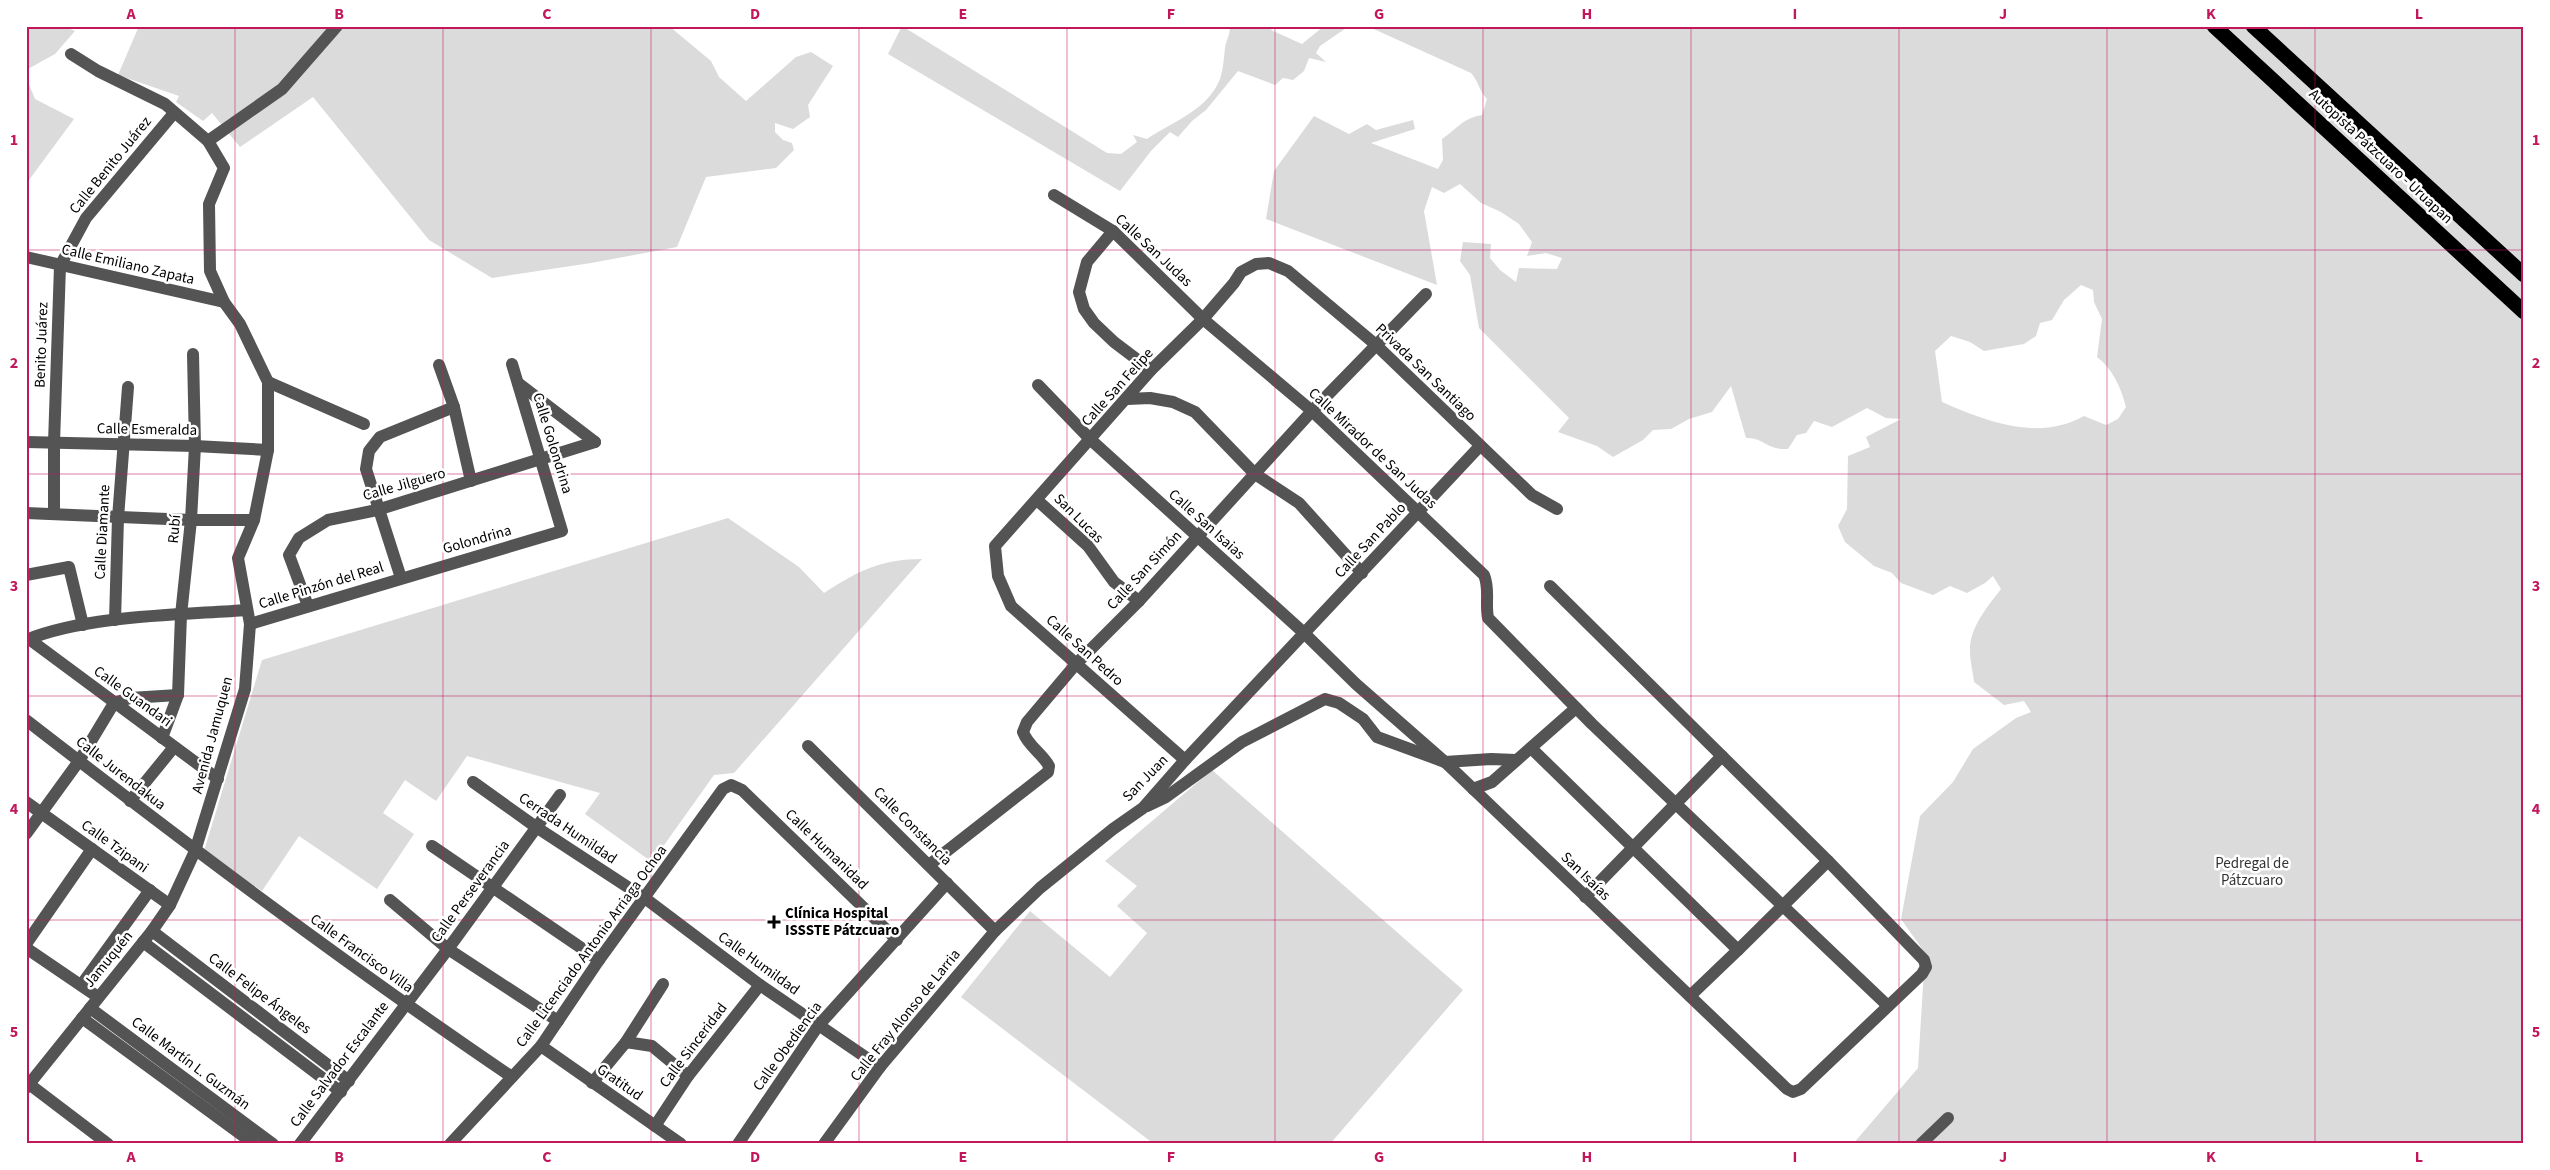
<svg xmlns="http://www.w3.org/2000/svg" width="2550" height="1170" viewBox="0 0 2550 1170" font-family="'Source Sans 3',sans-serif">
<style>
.green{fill:#dbdbdb;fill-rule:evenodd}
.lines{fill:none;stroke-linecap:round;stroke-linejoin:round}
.highway-casing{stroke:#dbdbdb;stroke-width:17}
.minor{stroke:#545454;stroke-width:12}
.highway{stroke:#000;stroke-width:15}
.grid{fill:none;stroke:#c2185b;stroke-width:1;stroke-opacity:0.55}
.poi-dot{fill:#000;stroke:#fff;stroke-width:2}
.labels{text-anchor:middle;stroke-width:5;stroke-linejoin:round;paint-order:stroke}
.street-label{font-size:15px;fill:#000;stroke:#fff}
.park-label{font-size:15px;fill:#323232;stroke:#fff}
.poi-label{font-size:15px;font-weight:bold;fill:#000;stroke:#fff;text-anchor:start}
.neatline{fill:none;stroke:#c2185b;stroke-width:2}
.grid-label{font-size:16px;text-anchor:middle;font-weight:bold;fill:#c2185b}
</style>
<rect width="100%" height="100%" fill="#fff"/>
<g class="green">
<path d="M26,26H63L75,31L55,54L26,70Z"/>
<path d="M139,26H669L711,61L719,77L746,101L796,57L811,52L833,66L808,105L810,117L793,129L775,123V132L783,140L792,143L794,150L776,168L706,177L677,247L591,263L492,278L429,240L313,97L240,147L212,113L203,121L176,102L179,96L118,75Z"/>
<path d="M902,26L1107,153L1121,154L1137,142L1133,135L1147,139C1172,122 1208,110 1220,79C1223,70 1224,58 1225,48C1226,40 1230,36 1230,26H1274L1271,30L1302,44L1324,26H1349L1320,46L1316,53L1326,62L1309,58L1304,71L1293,80L1283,78L1275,85L1238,71L1206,110L1192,121L1178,137L1170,132L1151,151L1120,191L888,54Z"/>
<path d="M1367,26H2524V1144H1853L1918,1068L1925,953L1901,919L1920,816L1953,782L1973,749L2016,718L2031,712L2024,701L2004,705L1974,682C1973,672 1970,661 1970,651C1969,628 1988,606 2001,589L1993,576L1985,583L1967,593L1950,586L1933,595L1901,583L1892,573L1874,566L1845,542L1838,526L1847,509L1848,456L1870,447L1866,437L1901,419L1886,418L1867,408L1832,427L1814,421L1806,433L1797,435L1788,449C1765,450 1766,438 1746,438L1731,386L1712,412L1689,419L1671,429L1653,430L1643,440L1613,457L1597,446L1558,432L1569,418L1479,328L1470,275L1460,261L1463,242L1491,244L1490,258L1500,270L1516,282L1519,268L1557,269L1562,258L1546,253L1527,256L1532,242L1519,224L1501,212L1481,203L1460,184L1444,193L1432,187L1424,211L1437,285L1266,219L1274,171L1314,116L1349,134L1367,124L1376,130L1413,120L1415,129L1371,143L1438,169L1443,160L1442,139C1458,128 1463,118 1482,115L1487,99C1479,91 1479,82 1471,73ZM2081,285L2093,290L2094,302L2102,319L2097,357C2113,369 2121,388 2126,407L2118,419L2106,425L2084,416C2038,442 1986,421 1942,402L1935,351L1951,336L1970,342L1984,351L2024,344L2036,336L2040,323L2052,320L2064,300Z"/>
<path d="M26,77L35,99L74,119L26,184Z"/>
<path d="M728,518L799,567L824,593C858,571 881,559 922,559L734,773L714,775L652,862L585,814L600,793L467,756L436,801L405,780L383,813L414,834L377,889L299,836L262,891L204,851L262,660Z"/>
<path d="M1212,770L1463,990L1330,1144H1154L961,997L1030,911L1110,977L1147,933L1117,906L1137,886L1105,861Z"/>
</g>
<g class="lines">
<defs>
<g id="highway">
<path d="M2214,26L2524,312"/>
<path d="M2253,26L2524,275"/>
</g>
</defs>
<use href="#highway" class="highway-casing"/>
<g class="minor">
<path d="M208,141L282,89L337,26"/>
<path d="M1054,195L1113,231L1203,319L1312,411L1484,575C1490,589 1485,602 1488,618L1592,724L1888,1006"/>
<path d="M1113,231L1087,262L1079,292L1084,309L1094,323L1114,342L1151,370"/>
<path d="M26,257L224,302"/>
<path d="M439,365L454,407L471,481"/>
<path d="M268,382L364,424"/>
<path d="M518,383L595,442"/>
<path d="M1038,385L1091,440L1304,633L1356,684L1445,762L1787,1089L1793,1092L1801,1089L1922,974L1926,967L1924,960L1828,861L1550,586"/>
<path d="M1127,399L1150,398L1173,402L1195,412L1255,474L1299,503L1362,573"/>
<path d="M26,442L195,446L268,450"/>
<path d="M1037,500L1088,546L1114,582L1139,601"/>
<path d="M26,513L191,520H254"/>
<path d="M54,514V443L60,266L86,218L174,113"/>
<path d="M26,575L69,567L83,625"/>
<path d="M401,578L366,469L369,451L380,437L454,407"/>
<path d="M308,606L289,555L299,538L328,520L377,510L595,442"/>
<path d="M115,620L118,518L128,387"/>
<path d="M250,624L562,531L512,364"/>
<path d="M29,639L218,779"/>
<path d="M26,640C87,615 181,615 247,610"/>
<path d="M26,720C185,843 345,964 512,1077"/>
<path d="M162,738L178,695L181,615L191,520L195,446L193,354"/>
<path d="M808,746L995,931"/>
<path d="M1531,748L1738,950L1690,996"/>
<path d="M1185,760L1011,606L998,576L995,546L1151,370L1203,319L1234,283L1241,272L1256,264L1269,263L1288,271L1375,344L1532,495L1557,509"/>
<path d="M473,782L536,827L646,899L760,985L880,1067"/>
<path d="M1473,789L1492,782L1576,708"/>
<path d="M130,801L174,747"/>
<path d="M26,802L170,905"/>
<path d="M1147,806L1166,797L1242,742L1325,699L1339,703L1363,719L1377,737L1445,762L1491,759L1516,760"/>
<path d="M26,834L79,761L114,703L130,698L178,695"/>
<path d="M432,846L599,960"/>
<path d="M929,865L1048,772L1049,766C1042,753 1028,746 1023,732L1027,722L1076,664L1139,601L1312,411L1426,294"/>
<path d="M1585,897L1722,756"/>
<path d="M390,900L448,949L558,1021"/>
<path d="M152,931L349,1081"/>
<path d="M143,942L341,1092"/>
<path d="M26,944L92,849"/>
<path d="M26,948L98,997"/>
<path d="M1738,950L1828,861"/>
<path d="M82,984L150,890"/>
<path d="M90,1008L273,1144"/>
<path d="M82,1018L254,1144"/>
<path d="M626,1042L663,984"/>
<path d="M541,1046L681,1144"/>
<path d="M592,1083L626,1042L652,1046L688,1076"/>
<path d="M29,1084L108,1144"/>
<path d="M26,1088L152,931L170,905L195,851L245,689L250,624L238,558L254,520L268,450V382L240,324L224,302L210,271L209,204L224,168L208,141L165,104L98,71L71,54"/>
<path d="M655,1126L688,1076L760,985"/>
<path d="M300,1144L448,949L560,795"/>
<path d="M450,1144L541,1046L599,960L723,789L731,785L742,790L897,940"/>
<path d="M738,1144L818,1026L947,883"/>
<path d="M824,1144L880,1067L995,931L1040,888L1113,829L1143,808L1185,760L1480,446"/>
<path d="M1921,1144L1948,1118"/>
</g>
<use href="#highway" class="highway"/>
</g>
<path class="grid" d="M235,26V1144M443,26V1144M651,26V1144M859,26V1144M1067,26V1144M1275,26V1144M1483,26V1144M1691,26V1144M1899,26V1144M2107,26V1144M2315,26V1144M26,250H2524M26,474H2524M26,696H2524M26,920H2524"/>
<path class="poi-dot" d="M771.5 914.5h5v5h5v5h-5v5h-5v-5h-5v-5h5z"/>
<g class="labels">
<g class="street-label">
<text transform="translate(2381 156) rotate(43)" y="5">Autopista Pátzcuaro - Uruapan</text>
<text transform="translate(110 165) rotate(-51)" y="5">Calle Benito Juárez</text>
<text transform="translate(1154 250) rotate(43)" y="5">Calle San Judas</text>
<text transform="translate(128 264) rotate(13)" y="5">Calle Emiliano Zapata</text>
<text transform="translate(41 345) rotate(-88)" y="5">Benito Juárez</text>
<text transform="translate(1426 372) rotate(44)" y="5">Privada San Santiago</text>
<text transform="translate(1117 387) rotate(-48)" y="5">Calle San Felipe</text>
<text transform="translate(147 429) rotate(1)" y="5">Calle Esmeralda</text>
<text transform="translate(553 443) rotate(73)" y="5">Calle Golondrina</text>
<text transform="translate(1373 448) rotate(43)" y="5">Calle Mirador de San Judas</text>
<text transform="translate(404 484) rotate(-16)" y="5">Calle Jilguero</text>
<text transform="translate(1079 518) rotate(45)" y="5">San Lucas</text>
<text transform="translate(1207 524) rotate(42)" y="5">Calle San Isaias</text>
<text transform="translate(174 529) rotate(-85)" y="5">Rubí</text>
<text transform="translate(102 532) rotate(-87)" y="5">Calle Diamante</text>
<text transform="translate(477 539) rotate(-16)" y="5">Golondrina</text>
<text transform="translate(1370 540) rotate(-47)" y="5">Calle San Pablo</text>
<text transform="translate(1144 570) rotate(-47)" y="5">Calle San Simón</text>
<text transform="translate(321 585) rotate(-17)" y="5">Calle Pinzón del Real</text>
<text transform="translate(1085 650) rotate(42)" y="5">Calle San Pedro</text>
<text transform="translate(133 696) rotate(36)" y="5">Calle Guandari</text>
<text transform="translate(212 735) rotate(-75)" y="5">Avenida Jamuquen</text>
<text transform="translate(121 773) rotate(38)" y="5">Calle Jurendakua</text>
<text transform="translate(1145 778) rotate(-46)" y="5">San Juan</text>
<text transform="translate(913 826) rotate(45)" y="5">Calle Constancia</text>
<text transform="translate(568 828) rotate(34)" y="5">Cerrada Humildad</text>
<text transform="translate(115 846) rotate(36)" y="5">Calle Tzipani</text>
<text transform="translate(827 849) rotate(44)" y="5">Calle Humanidad</text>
<text transform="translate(1586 876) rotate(44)" y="5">San Isaías</text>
<text transform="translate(470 891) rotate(-54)" y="5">Calle Perseverancia</text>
<text transform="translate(591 946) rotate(-54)" y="5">Calle Licenciado Antonio Arriaga Ochoa</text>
<text transform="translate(362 953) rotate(36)" y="5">Calle Francisco Villa</text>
<text transform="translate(108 959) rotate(-51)" y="5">Jamuquén</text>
<text transform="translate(759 963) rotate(36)" y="5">Calle Humildad</text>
<text transform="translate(260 993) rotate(37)" y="5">Calle Felipe Ángeles</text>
<text transform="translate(905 1015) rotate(-51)" y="5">Calle Fray Alonso de Larria</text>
<text transform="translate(693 1045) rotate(-53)" y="5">Calle Sinceridad</text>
<text transform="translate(787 1046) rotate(-54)" y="5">Calle Obediencia</text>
<text transform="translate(191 1063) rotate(37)" y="5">Calle Martín L. Guzmán</text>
<text transform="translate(339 1064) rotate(-53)" y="5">Calle Salvador Escalante</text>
<text transform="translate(620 1082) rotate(35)" y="5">Gratitud</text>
</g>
<g class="park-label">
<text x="2252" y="868">Pedregal de<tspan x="2252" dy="17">Pátzcuaro</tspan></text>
</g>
<g class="poi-label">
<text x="785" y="918">Clínica Hospital<tspan x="785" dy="17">ISSSTE Pátzcuaro</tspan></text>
</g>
</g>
<rect width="2550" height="1170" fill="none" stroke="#ffffff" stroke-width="55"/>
<rect x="28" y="28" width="2494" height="1114" class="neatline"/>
<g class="grid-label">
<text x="131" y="19">A</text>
<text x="339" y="19">B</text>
<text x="547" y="19">C</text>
<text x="755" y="19">D</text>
<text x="963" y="19">E</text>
<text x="1171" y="19">F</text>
<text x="1379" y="19">G</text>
<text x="1587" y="19">H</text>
<text x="1795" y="19">I</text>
<text x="2003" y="19">J</text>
<text x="2211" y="19">K</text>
<text x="2419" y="19">L</text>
<text x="14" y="145">1</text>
<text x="2536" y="145">1</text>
<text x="14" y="368">2</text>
<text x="2536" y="368">2</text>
<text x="14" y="591">3</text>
<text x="2536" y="591">3</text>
<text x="14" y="814">4</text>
<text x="2536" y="814">4</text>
<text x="14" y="1037">5</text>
<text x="2536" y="1037">5</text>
<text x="131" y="1162">A</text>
<text x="339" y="1162">B</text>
<text x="547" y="1162">C</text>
<text x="755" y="1162">D</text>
<text x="963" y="1162">E</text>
<text x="1171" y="1162">F</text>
<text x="1379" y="1162">G</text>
<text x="1587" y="1162">H</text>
<text x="1795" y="1162">I</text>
<text x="2003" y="1162">J</text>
<text x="2211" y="1162">K</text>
<text x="2419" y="1162">L</text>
</g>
</svg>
